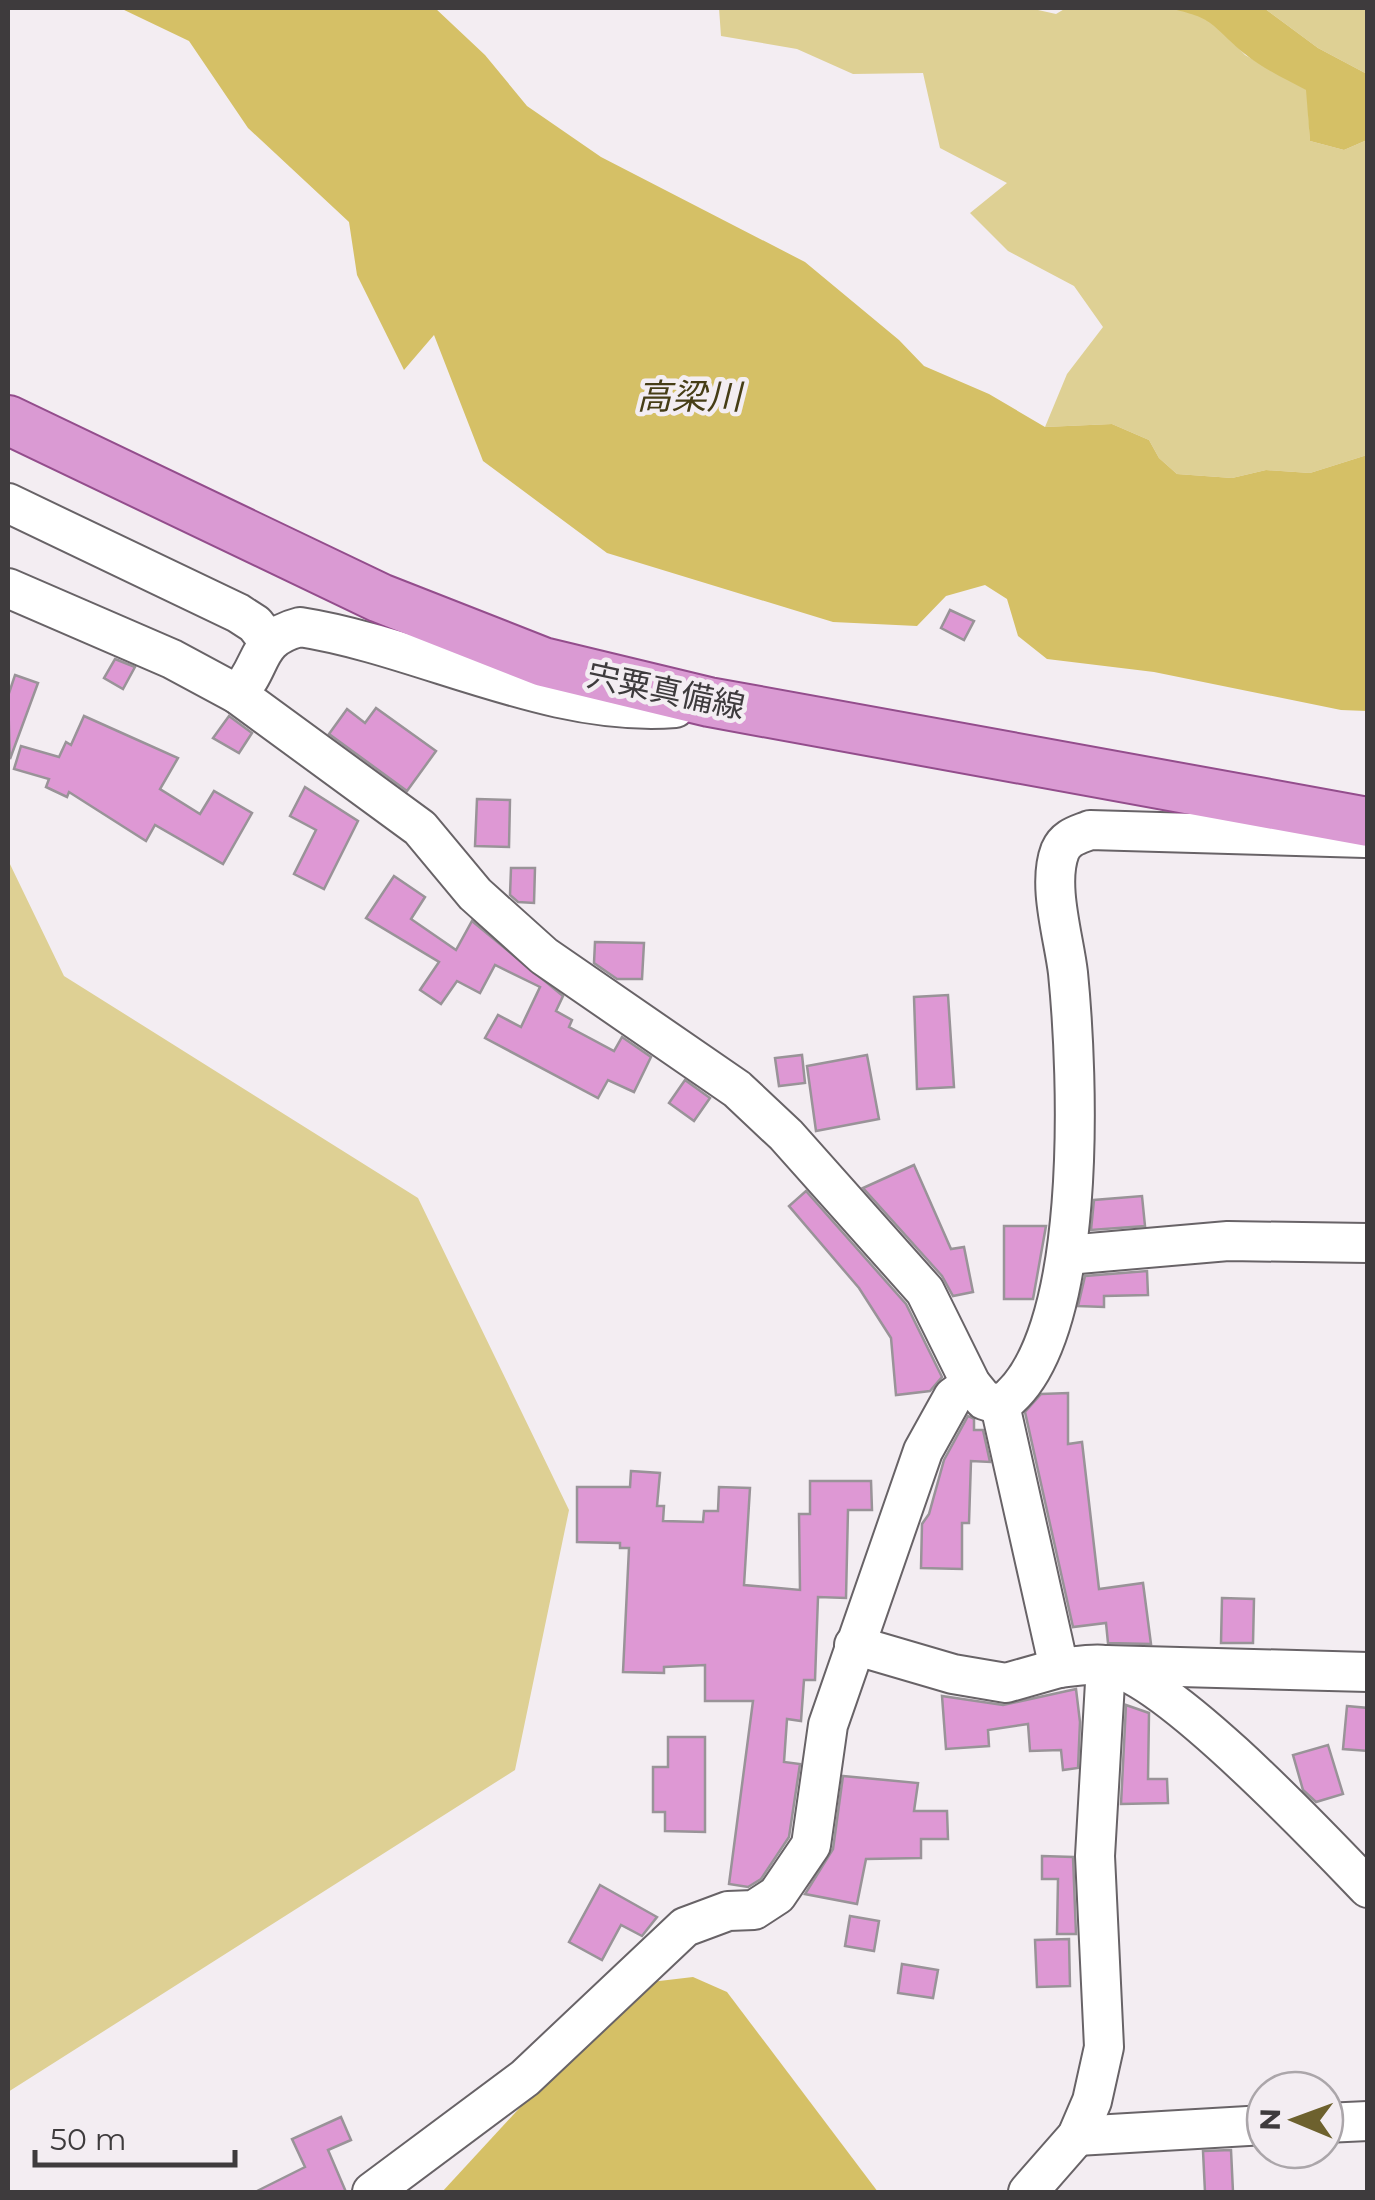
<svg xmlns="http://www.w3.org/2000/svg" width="1375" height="2200" viewBox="0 0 1375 2200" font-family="Montserrat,'Noto Sans JP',sans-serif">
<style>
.green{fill:#ded094}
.water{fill:#d5c066}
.building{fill:#de98d4;stroke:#999398;stroke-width:2.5}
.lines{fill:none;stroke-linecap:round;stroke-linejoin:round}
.minor-casing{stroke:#686367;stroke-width:42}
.major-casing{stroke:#934d8c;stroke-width:52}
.minor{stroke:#fff;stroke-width:38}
.major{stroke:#da9ad3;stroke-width:48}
.labels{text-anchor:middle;stroke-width:9;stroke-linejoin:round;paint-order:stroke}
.street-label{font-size:32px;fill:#3e3b3d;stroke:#f3edf2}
.water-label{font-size:35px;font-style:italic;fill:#463d16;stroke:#f3edf2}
</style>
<rect width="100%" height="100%" fill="#f3edf2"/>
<g class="green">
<path d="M719,8H1029L1056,14L1066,8L1189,10L1215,23L1245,55L1307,90L1310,141L1344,150L1367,140V455L1310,473L1266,470L1232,478L1177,474L1159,458L1149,440L1112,424L1045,427L1067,374L1103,327L1074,286L1008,251L970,213L1007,183L940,148L923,73L853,74L797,49L721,36Z"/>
<path d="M1264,8H1367V74L1318,48Z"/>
<path d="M8,860L64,976L418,1198L569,1510L515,1770L8,2092Z"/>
</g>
<g class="water">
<path d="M120,8H435L485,55L527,106L601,157L805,262L899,340L924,366L989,394L1045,427L1112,424L1149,440L1159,458L1177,474L1232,478L1266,470L1310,473L1367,455V711L1341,710L1154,672L1047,659L1018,636L1007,599L985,585L946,596L917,626L833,622L607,553L483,461L434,335L404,370L357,275L349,222L248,128L189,41Z"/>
<path d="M1167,8H1264L1318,48L1367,74V140L1344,150L1310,141L1306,90C1287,80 1262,68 1245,54C1209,24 1216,18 1167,8Z"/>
<path d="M693,1977L727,1992L878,2192H442L634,1984Z"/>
</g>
<g class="building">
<path d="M950,610L974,621L964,640L941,628Z"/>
<path d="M115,659L135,667L123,689L104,678Z"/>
<path d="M15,675L38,683L10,759L8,696Z"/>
<path d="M376,708L436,751L407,791L329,734L347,709L365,723Z"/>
<path d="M84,716L178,758L160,789L200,814L214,791L252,813L223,864L155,825L146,841L69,792L67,797L46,787L49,779L14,769L21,746L59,757L66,742L71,745Z"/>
<path d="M229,716L252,733L239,753L213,738Z"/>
<path d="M305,787L358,821L324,889L294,874L316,830L290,816Z"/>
<path d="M477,799L510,800L509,847L475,846Z"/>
<path d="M511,868H535L534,903L518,902L510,895Z"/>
<path d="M394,876L425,897L411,919L456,950L472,921L563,996L556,1011L572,1020L569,1027L614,1051L622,1037L651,1057L634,1092L608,1080L598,1098L485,1038L498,1015L521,1027L540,987L495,965L480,993L457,981L441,1004L420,990L439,962L366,918Z"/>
<path d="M595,942L644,943L642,979H617L594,963Z"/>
<path d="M948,995L954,1087L917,1089L914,997Z"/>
<path d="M802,1055L805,1083L779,1086L775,1058Z"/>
<path d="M867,1055L879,1119L816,1131L807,1066Z"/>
<path d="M685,1080L710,1098L694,1121L669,1103Z"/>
<path d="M914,1165L951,1249L964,1247L973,1292L953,1296L942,1276L863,1188Z"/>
<path d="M806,1191L906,1304L942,1377L930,1391L896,1395L891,1338L859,1288L789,1206Z"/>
<path d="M1142,1196L1145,1226L1091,1230L1094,1200Z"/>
<path d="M1004,1226H1046L1033,1299H1004Z"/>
<path d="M1147,1271L1148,1295L1104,1296V1307L1078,1306L1085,1276Z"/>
<path d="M1068,1393V1444L1082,1442L1099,1589L1143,1583L1151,1644L1108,1643L1106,1623L1073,1627L1025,1412L1041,1394Z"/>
<path d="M968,1416L974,1419V1430H983L990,1462L971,1461L969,1523H962V1569L921,1568L922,1524L929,1514L944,1460Z"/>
<path d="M631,1471L660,1473L657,1506H664L663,1521L703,1522L704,1511H718L719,1487L750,1488L744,1585L800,1590L799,1514H810V1481H871L872,1510H848L846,1598L818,1597L815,1680H804L801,1721L787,1719L784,1762L800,1764L789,1837L761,1879L748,1887L729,1884L753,1701H705V1665L664,1667V1673L623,1672L629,1548H620V1543L577,1542V1487H630Z"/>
<path d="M1222,1598L1254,1599L1253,1643H1221Z"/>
<path d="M1076,1689L1080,1722L1078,1768L1063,1770L1061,1750L1030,1751L1028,1724L988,1730L989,1746L946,1749L942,1696L1003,1705Z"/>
<path d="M1126,1705L1149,1713L1148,1779H1167L1168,1803L1121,1804Z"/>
<path d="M1347,1706L1368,1708V1751L1343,1749Z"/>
<path d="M668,1737H705V1832L665,1831V1812H653V1767H668Z"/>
<path d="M1328,1745L1343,1794L1316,1802L1303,1790L1293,1755Z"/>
<path d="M843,1776L918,1783L914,1811H947L948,1839H921V1858L866,1859L857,1904L805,1894L833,1849Z"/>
<path d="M1042,1856L1073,1857L1076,1934H1057L1058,1879H1042Z"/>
<path d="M600,1885L657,1917L642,1936L621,1925L602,1960L569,1942Z"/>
<path d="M850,1916L879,1921L874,1951L845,1946Z"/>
<path d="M1069,1939L1070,1986L1037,1987L1035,1940Z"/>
<path d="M902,1964L938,1970L933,1998L898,1993Z"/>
<path d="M341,2117L351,2140L328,2150L346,2192H255L305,2167L292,2139Z"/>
<path d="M1231,2150L1233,2192H1205L1203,2151Z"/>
</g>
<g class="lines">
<defs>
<g id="minor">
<path d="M8,503L238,613L255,624L269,642"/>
<path d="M8,588L172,659L237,694L420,828L475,894L544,956L737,1089L786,1135L925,1291L971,1384L984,1400L1000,1405C1090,1345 1078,1073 1068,973C1064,938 1047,885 1060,851C1066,837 1078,835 1090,830L1365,838"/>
<path d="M237,694C265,666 253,639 300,627C421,646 549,718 675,708"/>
<path d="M1067,1255L1228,1241L1368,1243"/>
<path d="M1000,1405L1059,1668C1073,1667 1091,1663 1105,1665C1167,1675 1320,1838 1368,1888"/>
<path d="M854,1645L953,1674L1006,1683L1059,1668"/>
<path d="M1325,2123L1368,2121"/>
<path d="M1077,2136L1265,2125"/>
<path d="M372,2192L525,2078L685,1927L728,1911L754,1910L777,1895L811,1845L828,1725L923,1451L953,1397L971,1384"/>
<path d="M1028,2192L1077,2136L1092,2101L1104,2047L1095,1856L1106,1665L1368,1672"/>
</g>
<path id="major" d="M8,420L380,598L543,662L709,702L1368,822"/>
</defs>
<use href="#minor" class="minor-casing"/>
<use href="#major" class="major-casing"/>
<use href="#minor" class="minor"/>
<use href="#major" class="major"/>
</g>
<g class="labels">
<g class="street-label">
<text transform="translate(666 691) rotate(12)" y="11">宍粟真備線</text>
</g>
<g class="water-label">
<text x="689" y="409">高梁川</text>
</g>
</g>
<rect width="1375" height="2200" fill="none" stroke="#3e3b3d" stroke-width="20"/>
<g transform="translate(1295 2120) rotate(271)"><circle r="48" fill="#f3edf2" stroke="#aba6aa" stroke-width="2.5"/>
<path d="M0-8L18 38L0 25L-18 38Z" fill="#6d612e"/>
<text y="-15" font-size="28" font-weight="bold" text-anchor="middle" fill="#3e3b3d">N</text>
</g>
<path d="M35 2150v15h200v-15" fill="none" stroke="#3e3b3d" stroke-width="5"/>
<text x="50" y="2150" font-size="30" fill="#3e3b3d" stroke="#f3edf2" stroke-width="8" paint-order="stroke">50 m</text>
</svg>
